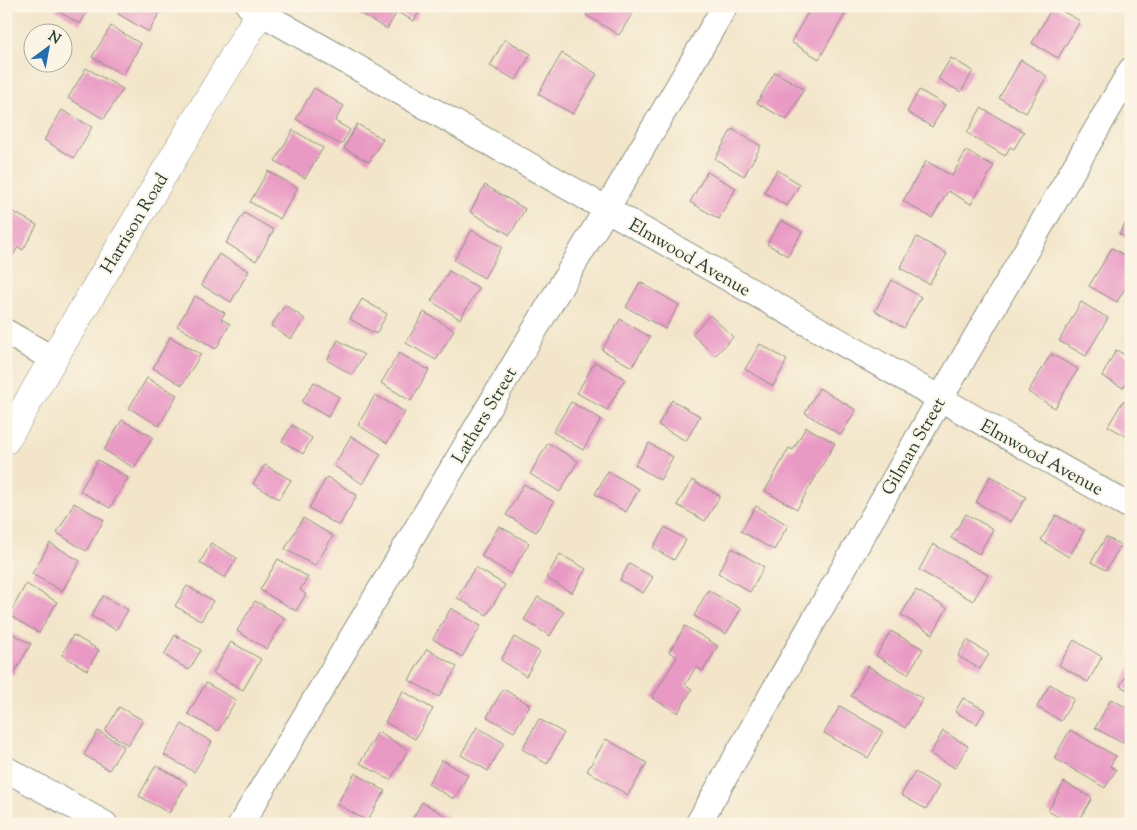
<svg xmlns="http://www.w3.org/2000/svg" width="1137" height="830" viewBox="0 0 1137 830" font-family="'Sorts Mill Goudy',serif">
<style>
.building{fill:#e99ac4}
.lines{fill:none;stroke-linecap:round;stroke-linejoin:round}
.street-casing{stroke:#88917e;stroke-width:27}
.secondary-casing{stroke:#88917e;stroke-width:29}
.street{stroke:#fff;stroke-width:25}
.secondary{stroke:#fff;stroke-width:28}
.labels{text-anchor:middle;stroke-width:4;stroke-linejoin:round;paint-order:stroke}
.street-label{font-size:18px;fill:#1f3d34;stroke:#fcf5e5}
</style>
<rect width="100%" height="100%" fill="#fcf5e5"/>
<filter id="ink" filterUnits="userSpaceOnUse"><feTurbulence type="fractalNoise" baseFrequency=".02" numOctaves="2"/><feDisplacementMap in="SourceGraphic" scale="10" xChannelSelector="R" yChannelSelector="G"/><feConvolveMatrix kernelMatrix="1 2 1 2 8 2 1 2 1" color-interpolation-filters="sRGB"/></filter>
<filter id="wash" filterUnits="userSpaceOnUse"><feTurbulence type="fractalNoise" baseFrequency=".0096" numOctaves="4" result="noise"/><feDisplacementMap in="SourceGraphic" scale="20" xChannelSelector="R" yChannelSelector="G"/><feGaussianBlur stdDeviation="1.12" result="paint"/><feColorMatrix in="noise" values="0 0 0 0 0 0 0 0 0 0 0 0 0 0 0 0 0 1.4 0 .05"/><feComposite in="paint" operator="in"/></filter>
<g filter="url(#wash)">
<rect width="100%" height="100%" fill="#f2e5c9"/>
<g id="blocks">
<g class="building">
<path d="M59,6H91L80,24L56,10Z"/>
<path d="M119,6H163L149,32L118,14L122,8Z"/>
<path d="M363,6H422L414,21L397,12L387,29L359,13Z"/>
<path d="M592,6H637L619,35L586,15Z"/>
<path d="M812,6H850L819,59L791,42Z"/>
<path d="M1053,6L1080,21L1058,58L1032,43Z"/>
<path d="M111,26L141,44L123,75L92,57Z"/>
<path d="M505,39L531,54L516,80L490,66Z"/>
<path d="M562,53L597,74L573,114L538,94Z"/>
<path d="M951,58L973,71L961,92L938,79Z"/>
<path d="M1021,60L1047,76L1026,113L999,98Z"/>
<path d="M86,68L123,89L104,119L68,98Z"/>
<path d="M775,72L804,89L787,120L757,103Z"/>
<path d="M314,88L344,106L335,121L350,130L341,145L296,119Z"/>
<path d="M919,90L945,105L932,127L907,112Z"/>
<path d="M981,108L1024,132L1014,149L1010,147L1005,156L967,133Z"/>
<path d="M62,110L92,127L74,158L44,140Z"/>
<path d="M357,124L383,139L369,162L344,148Z"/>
<path d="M732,129L761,146L744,176L715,159Z"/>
<path d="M293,130L323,148L305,178L275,161Z"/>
<path d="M966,151L994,166L971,204L948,191L932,218L903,201L926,161L952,176Z"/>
<path d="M777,170L800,184L787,206L764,192Z"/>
<path d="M268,171L298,188L280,219L250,202Z"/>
<path d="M707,172L736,188L719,219L690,202Z"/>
<path d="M485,185L525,209L510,235L470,212Z"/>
<path d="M6,208L37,225L23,250L18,247L6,267Z"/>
<path d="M244,213L274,230L256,261L226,243Z"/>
<path d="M1131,214V240L1119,234Z"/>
<path d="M781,220L802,232L788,256L767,244Z"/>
<path d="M472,230L502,247L484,278L454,260Z"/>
<path d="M917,237L947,254L929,284L900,268Z"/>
<path d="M1112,248L1131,259V278L1117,302L1089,286Z"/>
<path d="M219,254L249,271L231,302L201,285Z"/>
<path d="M449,271L479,288L460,319L431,301Z"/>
<path d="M892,280L921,297L904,328L875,311Z"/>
<path d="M640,282L679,305L665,329L626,307Z"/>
<path d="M195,296L225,313L221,319L230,324L216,349L177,326Z"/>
<path d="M362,299L387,314L376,334L350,319Z"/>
<path d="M1081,302L1108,318L1086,356L1059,341Z"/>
<path d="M285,305L305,319L291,339L271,326Z"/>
<path d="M424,312L454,330L436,360L406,343Z"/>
<path d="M710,315L733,337L715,356L692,334Z"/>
<path d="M620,319L650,337L632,367L602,350Z"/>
<path d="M170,337L201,354L182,385L153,368Z"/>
<path d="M338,340L364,355L352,375L327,360Z"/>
<path d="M760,344L787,360L773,386L745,369Z"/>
<path d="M1116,350L1131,358V376L1123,388L1102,376Z"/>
<path d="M399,353L429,370L411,401L381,383Z"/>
<path d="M1051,354L1078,369L1055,408L1028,392Z"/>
<path d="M595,362L625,379L607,410L577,393Z"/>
<path d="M147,378L177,395L159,426L129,408Z"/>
<path d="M314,382L339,397L328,417L302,402Z"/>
<path d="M819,388L856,410L841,435L805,413Z"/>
<path d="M375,395L405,412L387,443L358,425Z"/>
<path d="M672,400L700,416L686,441L658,425Z"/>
<path d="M1123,401L1131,405V439L1108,426Z"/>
<path d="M571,402L601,419L583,450L553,432Z"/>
<path d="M122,420L153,437L134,468L104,450Z"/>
<path d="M292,425L312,438L303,454L282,441Z"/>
<path d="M806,427L835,443L797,509L765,491L789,448L793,450Z"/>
<path d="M351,436L381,454L363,484L334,466Z"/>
<path d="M548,443L578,461L560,492L530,474Z"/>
<path d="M649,443L673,457L660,480L635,465Z"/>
<path d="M98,460L128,478L110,508L80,491Z"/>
<path d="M265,465L291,480L279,499L253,484Z"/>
<path d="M608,471L639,489L626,512L595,494Z"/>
<path d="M990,476L1026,497L1011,522L976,502Z"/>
<path d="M327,477L357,495L339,526L309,508Z"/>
<path d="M692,480L720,496L705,521L677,505Z"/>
<path d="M524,484L554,502L536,532L506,515Z"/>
<path d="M74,503L104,520L86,551L57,533Z"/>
<path d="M756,506L788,525L774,550L741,531Z"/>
<path d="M966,514L993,529L979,554L951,538Z"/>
<path d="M1056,515L1084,531L1069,557L1041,540Z"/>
<path d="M303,518L333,536L315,566L285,549Z"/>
<path d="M499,526L529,543L511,574L481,556Z"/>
<path d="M665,527L686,540L674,560L653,548Z"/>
<path d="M1106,537L1121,545L1106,570L1091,562Z"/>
<path d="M50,543L80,561L62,591L32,574Z"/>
<path d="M211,543L237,558L225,578L200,563Z"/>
<path d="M933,544L988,575L973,601L919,570Z"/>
<path d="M732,548L764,567L750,592L718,573Z"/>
<path d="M560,554L586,569L572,593L546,578Z"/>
<path d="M278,559L308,577L300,590L306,594L296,611L260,590Z"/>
<path d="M629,564L653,577L643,593L620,580Z"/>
<path d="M475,567L505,585L487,615L457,598Z"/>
<path d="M26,584L57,602L39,633L9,615Z"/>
<path d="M187,586L213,601L201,621L175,606Z"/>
<path d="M708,590L741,609L726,634L694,616Z"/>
<path d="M916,590L947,608L933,634L901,615Z"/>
<path d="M103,596L128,610L116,630L91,616Z"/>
<path d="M538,597L564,612L550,636L524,620Z"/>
<path d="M255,601L285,618L267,649L237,631Z"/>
<path d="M451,608L481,626L462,657L433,639Z"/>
<path d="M685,626L718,646L703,671L696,667L685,685L692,689L678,713L652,698L677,657L669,652Z"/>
<path d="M6,630L31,644L13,675L6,671Z"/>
<path d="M891,631L923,649L908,674L876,656Z"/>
<path d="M73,635L99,650L87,670L62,655Z"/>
<path d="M175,635L201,650L189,670L164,655Z"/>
<path d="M514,637L540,652L526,676L501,660Z"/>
<path d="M967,640L989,654L980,669L958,656Z"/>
<path d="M1074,640L1102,657L1088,682L1059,665Z"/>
<path d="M231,642L261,659L243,690L213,673Z"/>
<path d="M427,649L457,667L439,697L409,680Z"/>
<path d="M868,666L923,699L905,728L851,696Z"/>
<path d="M1131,666V692L1120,686Z"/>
<path d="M206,683L236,700L218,731L188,714Z"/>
<path d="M1050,684L1074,699L1061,721L1037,707Z"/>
<path d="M503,689L530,705L514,732L487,717Z"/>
<path d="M403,691L433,709L415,739L385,722Z"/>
<path d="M963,698L985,710L977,724L955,712Z"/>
<path d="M1111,699L1131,710V728L1122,743L1095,728Z"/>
<path d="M840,706L883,731L868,758L824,733Z"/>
<path d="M119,707L143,720L128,745L105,731Z"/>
<path d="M539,719L564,733L547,764L522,749Z"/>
<path d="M182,724L212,742L194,772L164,755Z"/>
<path d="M477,727L504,743L488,771L461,755Z"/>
<path d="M1070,730L1116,756L1110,766L1116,770L1105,788L1054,758Z"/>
<path d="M98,731L124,746L109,770L84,755Z"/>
<path d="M943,731L968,746L955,768L930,754Z"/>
<path d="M378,732L408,750L390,780L360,763Z"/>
<path d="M606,739L647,763L628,795L587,771Z"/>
<path d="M442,760L468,775L454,799L428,784Z"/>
<path d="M156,765L187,783L169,813L139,796Z"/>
<path d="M915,772L939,786L926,809L901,795Z"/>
<path d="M355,773L385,791L367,821L337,804Z"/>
<path d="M1064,782L1092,798L1077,824H1071L1048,811Z"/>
<path d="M422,802L447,817L443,824H416L411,821Z"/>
</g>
</g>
</g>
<g filter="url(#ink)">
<use href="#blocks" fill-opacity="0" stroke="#88917e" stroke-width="1"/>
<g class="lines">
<defs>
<g id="street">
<path d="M249,6L1131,507"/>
<path d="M6,332L53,359"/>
<path d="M6,769L105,824"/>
<path d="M241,824L606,210L725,6"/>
<path d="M698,824L940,399L1131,70"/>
</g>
<path id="secondary" d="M6,440L53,359L264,6"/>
</defs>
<use href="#street" class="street-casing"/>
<use href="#secondary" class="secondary-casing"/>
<use href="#street" class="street"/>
<use href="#secondary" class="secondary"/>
</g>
</g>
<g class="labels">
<g class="street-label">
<text transform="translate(134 223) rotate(-59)" y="6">Harrison Road</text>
<text transform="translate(690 257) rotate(30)" y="6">Elmwood Avenue</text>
<text transform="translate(484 415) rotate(-59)" y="6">Lathers Street</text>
<text transform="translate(913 446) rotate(-60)" y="6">Gilman Street</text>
<text transform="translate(1042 457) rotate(29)" y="6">Elmwood Avenue</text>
</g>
</g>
<rect width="1137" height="830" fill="none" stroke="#fcf5e5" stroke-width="25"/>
<g transform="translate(48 48) rotate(32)"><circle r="24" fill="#fcf5e5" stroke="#a4ab9e"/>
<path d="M0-4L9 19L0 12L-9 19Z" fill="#1f6fb2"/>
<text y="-8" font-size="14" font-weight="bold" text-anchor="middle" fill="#1f3d34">N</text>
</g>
</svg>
